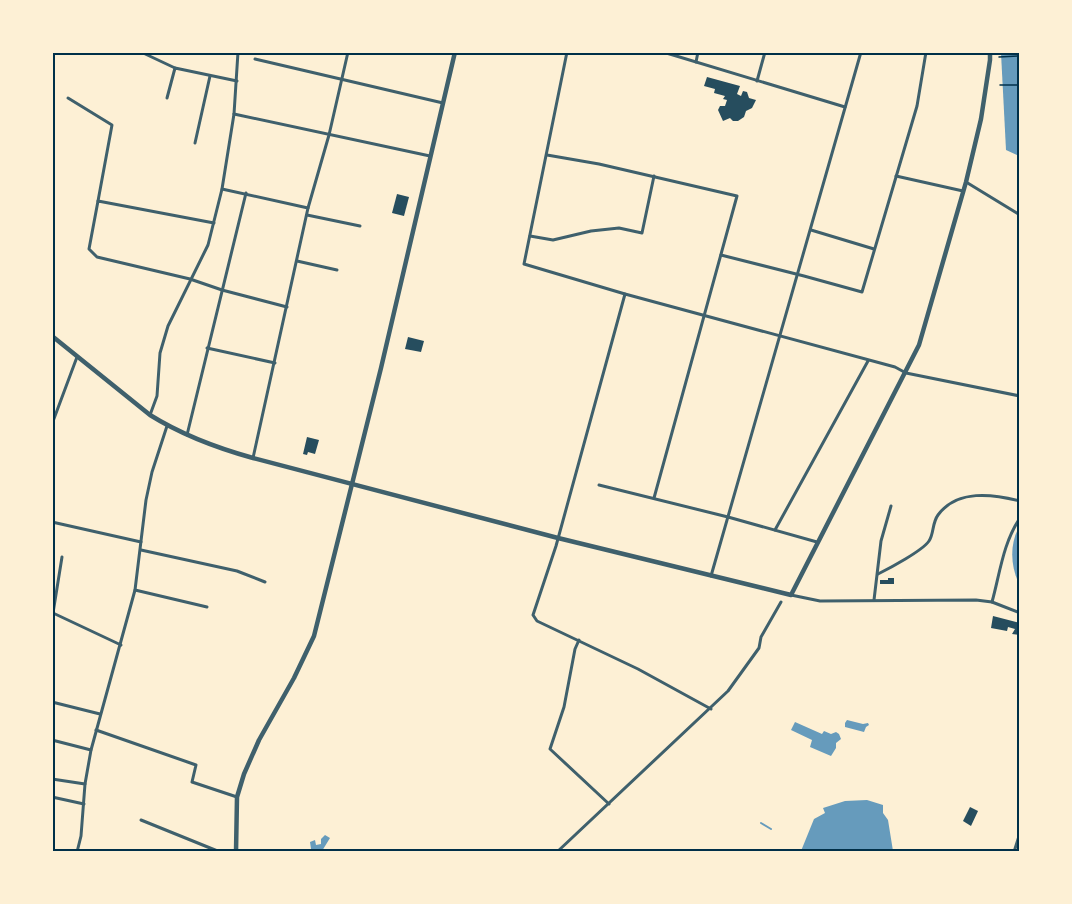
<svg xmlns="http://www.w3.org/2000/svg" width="1072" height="904" viewBox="0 0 1072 904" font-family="'Sofia Sans Condensed',sans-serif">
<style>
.water{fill:#669bbc}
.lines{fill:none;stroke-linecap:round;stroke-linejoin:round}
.stream{stroke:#669bbc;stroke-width:2}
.building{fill:#264d5e}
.path{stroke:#003049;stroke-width:1.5}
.minor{stroke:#3f606c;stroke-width:3}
.tertiary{stroke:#3f606c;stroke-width:4.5}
.neatline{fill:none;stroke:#003049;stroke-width:2}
</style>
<rect width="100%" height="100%" fill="#fdf0d5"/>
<g class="water">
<path d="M1001,53H1019V156L1006,150Z"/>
<path d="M1019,527H1020L1019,584C1011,567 1009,545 1019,527Z"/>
<path d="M847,720L863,724L868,723L869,725L866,727L864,732L845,727V723Z"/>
<path d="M795,722L822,734L824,731L831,734L836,732L839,734L841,739L836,743V748L831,756L810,747L812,740L791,730Z"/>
<path d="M867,800L883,805V813L888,820L893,851H801L814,819L825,813L823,808L845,801Z"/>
<path d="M325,835L330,838L322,851H304L311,849L310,842L315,840L316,845L321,844V839Z"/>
</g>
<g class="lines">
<path class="stream" d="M761,823L771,829"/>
</g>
<g class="building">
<path d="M707,77L740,86L737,94L741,96L743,91L747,92L749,98L756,100L752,108L746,111L744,117L738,121H733L730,118L723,121L718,110L720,106H725L727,100L723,99L725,96L714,93L715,89L704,86Z"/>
<path d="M397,194L409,197L404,216L392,213Z"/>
<path d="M408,337L424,341L421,352L405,349Z"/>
<path d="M307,437L319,440L315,454L308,452L307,455L303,454Z"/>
<path d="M888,578H894V584H880V580H888Z"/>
<path d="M993,616L1020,623V635L1012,634L1015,629L1008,627L1007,631L991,628Z"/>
<path d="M970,807L978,811L971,826L963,821Z"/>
</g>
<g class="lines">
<g class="path">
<path d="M999,57L1020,56"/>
<path d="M1000,85H1020"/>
</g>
<g class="minor">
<path d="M141,52L175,68"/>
<path d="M567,52L524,264L625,294L895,367L906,373L1020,396"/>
<path d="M663,52L845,107"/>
<path d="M255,59L443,103"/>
<path d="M696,62L698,52"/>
<path d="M757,81L765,52"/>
<path d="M68,98L112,125L98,201"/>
<path d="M167,98L175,68L237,81"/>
<path d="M234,114L430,156"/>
<path d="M195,143L210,76"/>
<path d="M547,155L599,164L737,196L654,498"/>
<path d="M896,176L963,191"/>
<path d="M966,182L1020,215"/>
<path d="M222,189L308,208"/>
<path d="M307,215L360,226"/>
<path d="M214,223L98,201L89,249L97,257L190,279L222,290L287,307"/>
<path d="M811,230L874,249"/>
<path d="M530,236L553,240L591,231L619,228L642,233L654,176"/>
<path d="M721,255L804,276L862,292L917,106L926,52"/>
<path d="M297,261L337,270"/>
<path d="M625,294L556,546L533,615L537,621L638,669L711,709"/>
<path d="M207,348L275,363"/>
<path d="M150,415L157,396L160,353L168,326L208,245L222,189L234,114L238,52"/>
<path d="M52,424L77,357"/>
<path d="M187,435L246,193"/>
<path d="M253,458L308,208L329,135L348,52"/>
<path d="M599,485L728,517L817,542"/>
<path d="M52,522L141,542"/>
<path d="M775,530L868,361"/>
<path d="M141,550L237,571L265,582"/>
<path d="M62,557L53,613L121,645"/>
<path d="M878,574C890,568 922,551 929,541C934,534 932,523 938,515C957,489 993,494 1020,501"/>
<path d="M711,576L861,52"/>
<path d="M135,590L207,607"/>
<path d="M791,595L820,601L976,600L992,602L1020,613"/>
<path d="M874,600L881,541L891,506"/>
<path d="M992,602C1000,573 1003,543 1020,518"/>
<path d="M579,640L575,649L564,707L550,749L609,804"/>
<path d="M52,702L100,714"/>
<path d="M96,730L196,765L192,782L237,797"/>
<path d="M52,740L91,750"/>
<path d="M52,779L85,784"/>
<path d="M52,797L84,804"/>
<path d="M141,820L220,852"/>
<path d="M77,852L81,836L85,784L91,750L135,590L146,500L152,472L167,426"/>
<path d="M557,852L728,691L759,648L761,637L781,602"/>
<path d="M1014,852L1020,833"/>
</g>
<g class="tertiary">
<path d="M52,336L150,415C182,435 217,448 253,458L558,538L791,595L919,345L966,182L981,119L990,60V52"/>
<path d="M236,852L237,797L244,774L259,740L294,678L314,636L381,368L455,52"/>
</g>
</g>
<rect width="1072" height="904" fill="none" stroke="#fdf0d5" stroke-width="108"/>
<rect x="54" y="54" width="964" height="796" class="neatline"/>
</svg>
